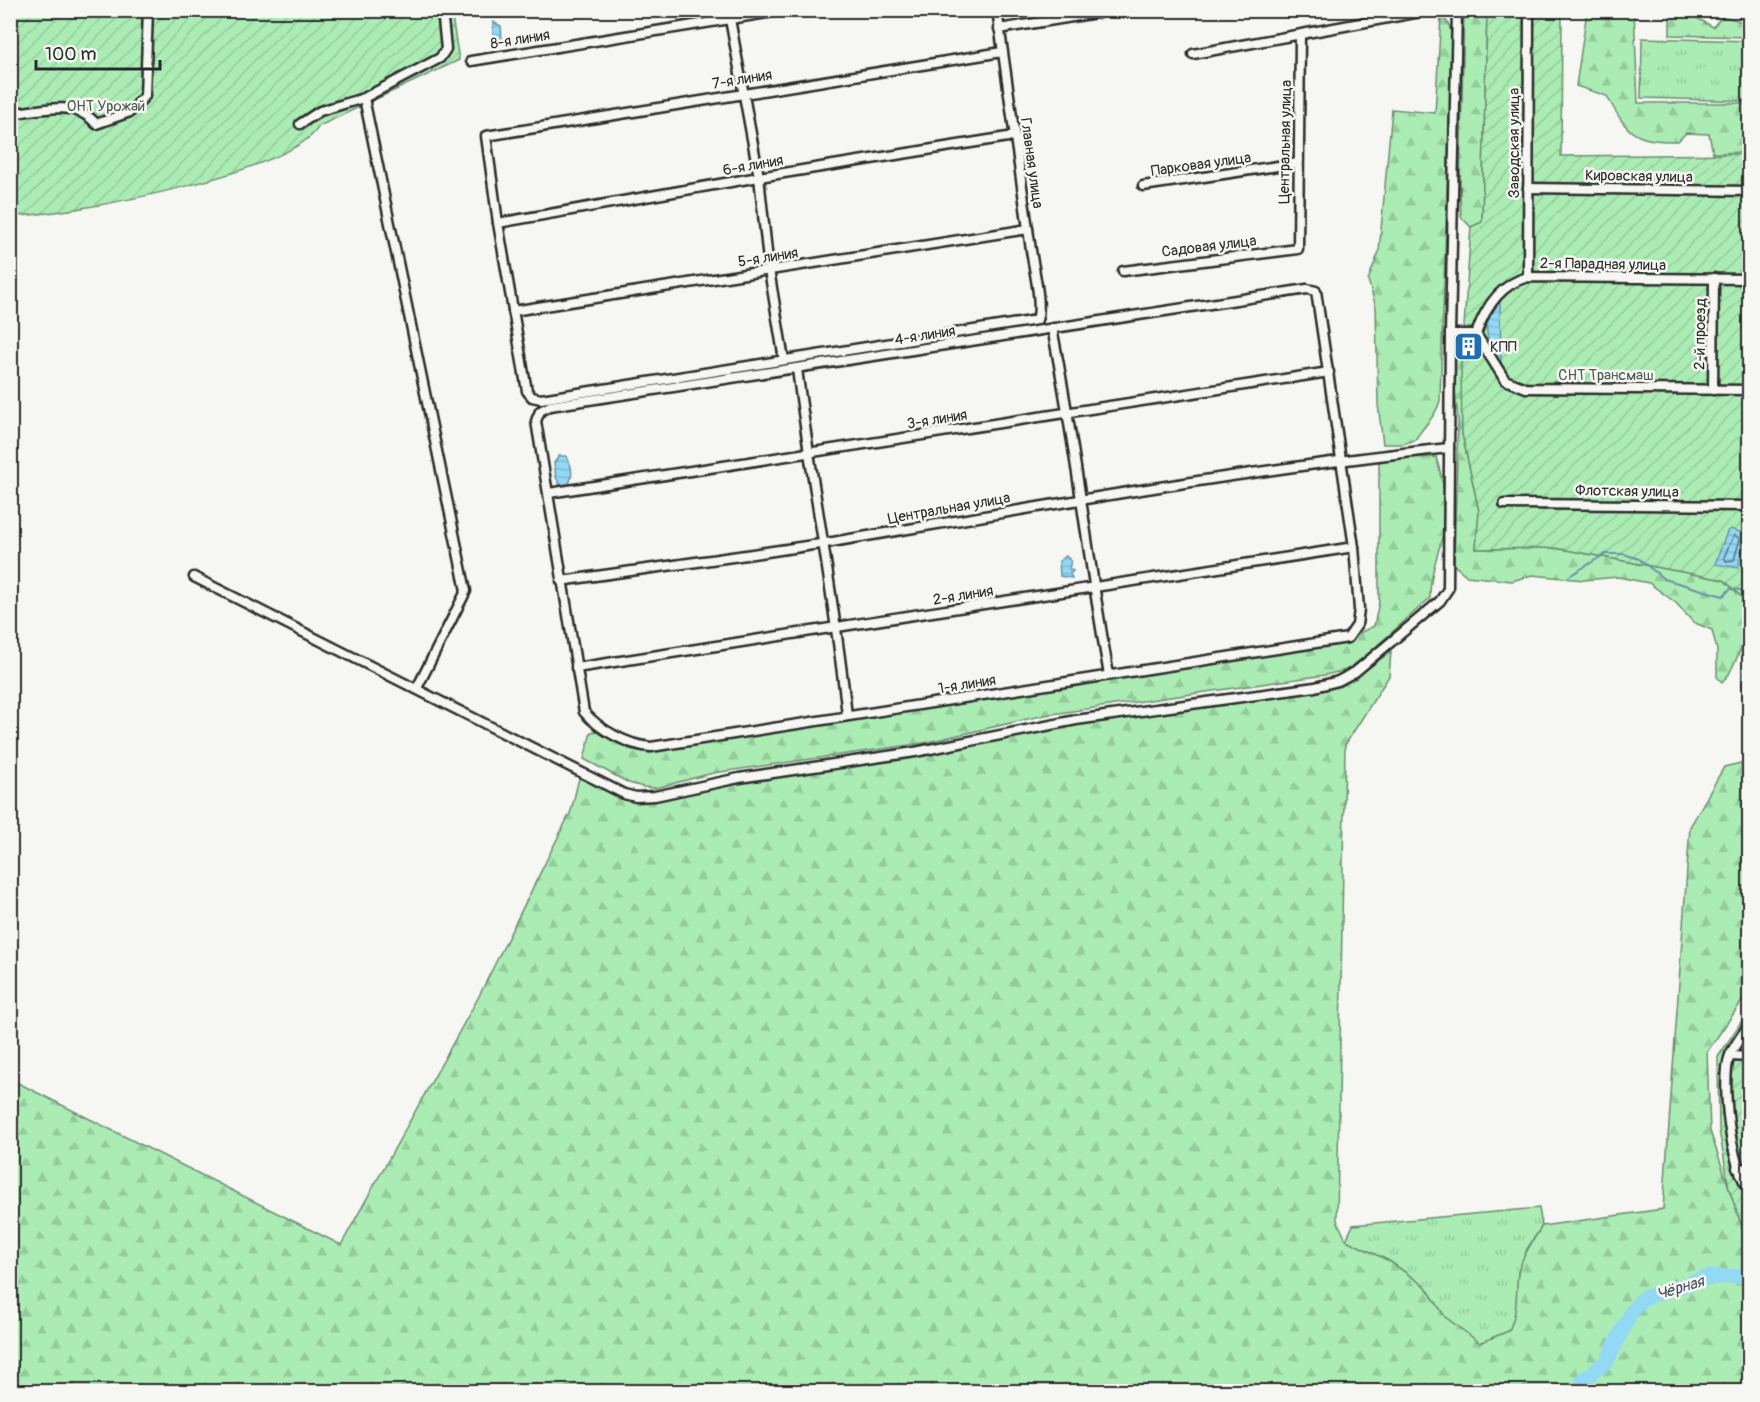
<svg xmlns="http://www.w3.org/2000/svg" width="1760" height="1402" viewBox="0 0 1760 1402" font-family="Pangolin,sans-serif">
<style>
.grass{fill:url(#grass-tufts);stroke:#6b8c70;stroke-width:1.5}
.forest{fill:url(#forest-firs);stroke:#6b8c70;stroke-width:1.5}
.garden{fill:url(#garden-furrows);stroke:#6b8c70;stroke-width:1.5}
.water{fill:url(#water-rules);stroke:#6993a4;stroke-width:1.5}
.lines{fill:none;stroke-linecap:round;stroke-linejoin:round}
.shore{stroke:#55707b;stroke-width:1.5}
.stream{stroke:#6993a4;stroke-width:2}
.river{stroke:#93d8f4;stroke-width:15}
.minor-casing{stroke:#2b2b2b;stroke-width:13}
.minor{stroke:#f6f6f2;stroke-width:8}
.labels{text-anchor:middle;stroke-width:5;stroke-linejoin:round;paint-order:stroke}
.street-label{font-size:15px;fill:#2b2b2b;stroke:#f6f6f2}
.park-label{font-size:15px;fill:#4b5b4d;stroke:#f6f6f2}
.poi-label{font-size:15px;fill:#2b2b2b;stroke:#f6f6f2;text-anchor:start}
.water-label{font-size:16px;font-style:italic;fill:#45565d;stroke:#f6f6f2}
</style>
<defs>
<pattern id="grass-tufts" width="24" height="20" patternUnits="userSpaceOnUse" patternTransform="scale(1.5)"><rect width="24" height="20" fill="#abecb4"/><path d="M3 7l-1-3M5 7V3M7 7l1-3M15 17l-1-3M17 17v-4M19 17l1-3" fill="none" stroke="#93cb9b"/></pattern>
<pattern id="forest-firs" width="22" height="20" patternUnits="userSpaceOnUse" patternTransform="scale(1.5)"><rect width="22" height="20" fill="#abecb4"/><path d="M5 1l3.5 6h-7zM16 11l3.5 6h-7z" fill="#93cb9b"/></pattern>
<pattern id="garden-furrows" width="10" height="10" patternUnits="userSpaceOnUse" patternTransform="scale(1.5)"><rect width="10" height="10" fill="#abecb4"/><path d="M-1 1l2-2M0 10L10 0M9 11l2-2" fill="none" stroke="#93cb9b"/></pattern>
<pattern id="water-rules" width="6" height="5" patternUnits="userSpaceOnUse" patternTransform="scale(1.5)"><rect width="6" height="5" fill="#93d8f4"/><path d="M0 2.5h6" fill="none" stroke="#7fbad1"/></pattern>
</defs>
<rect width="100%" height="100%" fill="#f6f6f2"/>
<filter id="ink" filterUnits="userSpaceOnUse"><feTurbulence type="fractalNoise" baseFrequency=".0167" numOctaves="2"/><feDisplacementMap in="SourceGraphic" scale="12" xChannelSelector="R" yChannelSelector="G"/><feConvolveMatrix kernelMatrix="1 2 1 2 8 2 1 2 1" color-interpolation-filters="sRGB"/></filter>
<g filter="url(#ink)">
<g class="grass">
<path d="M1642,38L1749,41V101L1641,98Z"/>
<path d="M1539,1208L1542,1226L1527,1249L1518,1272L1516,1313L1509,1331L1479,1343L1445,1317L1426,1287L1389,1261L1346,1240L1353,1225Z"/>
</g>
<g class="forest">
<path d="M1464,11H1487L1482,222L1471,227L1461,217L1460,189Z"/>
<path d="M1587,11H1634L1638,103H1749V152L1713,153L1709,134L1686,133L1678,141C1634,141 1628,135 1607,96L1576,86Z"/>
<path d="M1670,11H1689L1695,17L1713,27L1722,16L1743,22L1741,11H1749V37L1670,35Z"/>
<path d="M1441,16C1451,22 1451,33 1452,44L1440,401C1435,418 1424,425 1415,440L1403,444H1383L1378,404L1376,307L1368,280L1379,252L1392,109L1435,113Z"/>
<path d="M1458,345L1462,347V434L1479,511L1476,549L1556,548L1724,580L1749,604V633L1729,674L1722,682L1717,677V650L1712,630L1693,622L1676,603L1649,583L1618,577L1584,580L1532,575L1512,581L1467,576L1454,565L1458,421L1453,370L1456,347Z"/>
<path d="M1436,457C1443,479 1447,505 1444,528C1440,551 1429,574 1430,598L1362,659L1346,670L1325,675L1045,715L924,743L713,773L656,788L643,787L629,783L584,759L591,732L597,731L629,749L649,753L1351,637L1374,626L1379,602V459Z"/>
<path d="M1391,652L1389,676L1345,745L1337,1220L1346,1240L1389,1261L1426,1287L1445,1317L1480,1343L1509,1331C1519,1308 1515,1297 1518,1274C1521,1257 1533,1241 1542,1226L1663,1209L1690,827L1724,767L1741,763L1750,822L1749,991L1707,1052L1710,1131L1749,1247V1391H11L10,1079L341,1245L478,998L571,811L580,774C603,786 627,803 653,800L814,770L953,750L1004,736L1342,686Z"/>
</g>
<g class="garden">
<path d="M11,11H451L459,60L319,126C295,173 65,216 11,216Z"/>
<path d="M1487,11H1562L1561,156L1749,154V604L1724,580L1556,548L1476,549L1479,511L1462,434L1461,368L1471,227L1482,222Z"/>
<path d="M1749,636V770L1742,685Z"/>
<path d="M1749,1010V1247L1729,1189L1724,1158L1719,1130L1718,1057Z"/>
</g>
<g class="water">
<path d="M493,22L501,26L502,40L493,41Z"/>
<path d="M1500,301L1501,368C1487,344 1478,323 1500,301Z"/>
<path d="M559,456H566C572,465 574,476 568,485H560L556,477L554,463Z"/>
<path d="M1730,529L1743,533L1746,537L1738,568L1715,564L1727,532Z"/>
<path d="M1066,556L1071,561L1069,569L1073,571L1070,574L1072,578L1060,576L1059,561Z"/>
</g>
<g class="lines">
<path class="shore" d="M1734,535L1740,539L1734,560L1726,561L1724,557Z"/>
<path class="stream" d="M1568,577L1605,554H1624L1639,559L1664,579L1723,596L1730,589L1750,591"/>
<path class="river" d="M1582,1381L1607,1361L1632,1311L1643,1298L1709,1277L1750,1276"/>
<defs>
<g id="minor">
<path d="M997,10C1008,88 1019,165 1030,243C1032,263 1043,302 1037,320L541,399L532,397L527,391L498,223L486,136L1002,52"/>
<path d="M730,19L759,177L769,270L784,360"/>
<path d="M999,29L1115,10"/>
<path d="M1193,54L1431,10"/>
<path d="M471,61L786,10"/>
<path d="M364,98L466,591L417,688"/>
<path d="M10,114C39,110 76,99 96,124L130,112L145,96L148,10"/>
<path d="M300,124L320,111L364,98L440,58L446,49L442,10"/>
<path d="M1143,186L1298,163"/>
<path d="M1528,188L1750,191"/>
<path d="M498,223L759,177L1014,136"/>
<path d="M1123,271L1298,249L1300,36"/>
<path d="M1528,277L1529,10"/>
<path d="M1307,289L1316,291L1354,547L1359,609L1357,625L1348,638L651,747C627,745 600,730 584,712L536,421L540,411L550,406Z"/>
<path d="M513,311L1028,229"/>
<path d="M1052,328C1075,443 1088,559 1109,675"/>
<path d="M1450,334H1476C1485,308 1500,284 1528,277L1750,279"/>
<path d="M1476,334L1505,380L1526,388L1750,390"/>
<path d="M797,369C812,485 835,600 847,716"/>
<path d="M1713,390L1714,278"/>
<path d="M549,493L1329,372"/>
<path d="M1504,504L1750,506"/>
<path d="M194,577L624,794L636,797L655,796L739,778L915,752L1076,720L1315,687L1338,681L1355,672L1440,601L1448,589L1450,334L1457,10"/>
<path d="M561,581C649,568 738,557 826,543C1033,508 1240,470 1449,448"/>
<path d="M576,668C835,626 1095,588 1354,547"/>
<path d="M1750,1023C1743,1034 1735,1044 1730,1055C1720,1080 1731,1171 1750,1190"/>
<path d="M1730,1056L1750,1057"/>
<path d="M1737,1168L1750,1169"/>
</g>
</defs>
<use href="#minor" class="minor-casing"/>
<use href="#minor" class="minor"/>
</g>
</g>
<defs>
<symbol id="building-square" viewBox="-11 -11 22 22"><rect x="-9" y="-9" width="18" height="18" rx="4" fill="#1f6fb2" stroke="#f6f6f2"/><path d="M-4-6H4V6H1V3H-1V6H-4ZM-2.5-4.3h1.7v1.8h-1.7ZM.8-4.3h1.7v1.8H.8ZM-2.5-1h1.7V.8h-1.7ZM.8-1h1.7V.8H.8Z" fill="#fff"/></symbol>
</defs>
<g fill-rule="evenodd">
<use href="#building-square" x="1452" y="330" width="33" height="33"/>
</g>
<g class="labels">
<g class="street-label">
<text transform="translate(520 39) rotate(-9)" y="5">8-я линия</text>
<text transform="translate(742 79) rotate(-9)" y="5">7-я линия</text>
<text transform="translate(1285 142) rotate(-89)" y="5">Центральная улица</text>
<text transform="translate(1514 143) rotate(-90)" y="5">Заводская улица</text>
<text transform="translate(1032 163) rotate(82)" y="5">Главная улица</text>
<text transform="translate(1201 164) rotate(-8)" y="5">Парковая улица</text>
<text transform="translate(753 165) rotate(-10)" y="5">6-я линия</text>
<text transform="translate(1639 176) rotate(1)" y="5">Кировская улица</text>
<text transform="translate(1209 246) rotate(-7)" y="5">Садовая улица</text>
<text transform="translate(768 257) rotate(-9)" y="5">5-я линия</text>
<text transform="translate(1603 264) rotate(1)" y="5">2-я Парадная улица</text>
<text transform="translate(1700 334) rotate(-89)" y="5">2-й проезд</text>
<text transform="translate(925 335) rotate(-9)" y="5">4-я линия</text>
<text transform="translate(937 419) rotate(-9)" y="5">3-я линия</text>
<text transform="translate(1627 491) rotate(1)" y="5">Флотская улица</text>
<text transform="translate(949 508) rotate(-10)" y="5">Центральная улица</text>
<text transform="translate(963 595) rotate(-9)" y="5">2-я линия</text>
<text transform="translate(967 684) rotate(-9)" y="5">1-я линия</text>
</g>
<g class="park-label">
<text x="106" y="111">ОНТ Урожай</text>
<text x="1606" y="380">СНТ Трансмаш</text>
</g>
<g class="poi-label">
<text x="1490" y="352">КПП</text>
</g>
<g class="water-label">
<text transform="translate(1680 1287) rotate(-17)" y="6">Чёрная</text>
</g>
</g>
<rect width="1760" height="1402" fill="none" stroke="#f6f6f2" stroke-width="36"/>
<rect x="18" y="18" width="1724" height="1366" fill="none" stroke="#2b2b2b" stroke-width="2" filter="url(#ink)"/>
<path d="M36 60v9h124v-9" fill="none" stroke="#2b2b2b" stroke-width="3"/>
<text x="45" y="60" font-size="18" fill="#2b2b2b" stroke="#f6f6f2" stroke-width="4.5" paint-order="stroke">100 m</text>
</svg>
